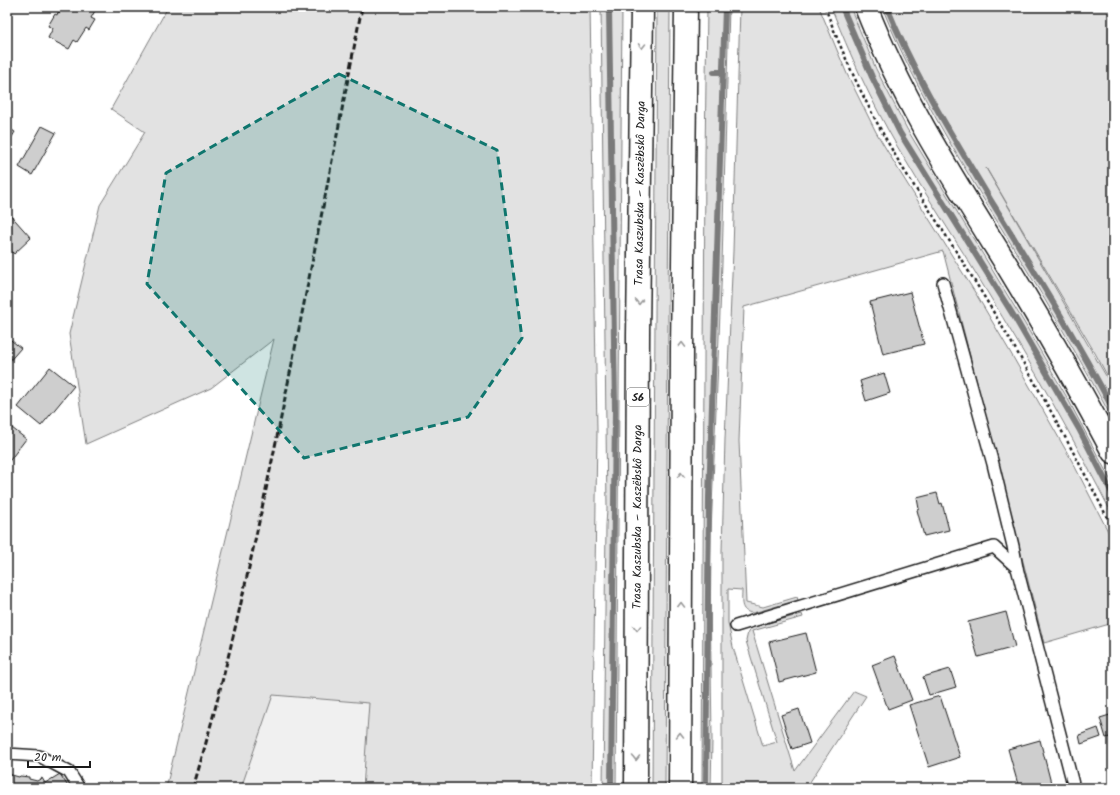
<svg xmlns="http://www.w3.org/2000/svg" width="1120" height="795" viewBox="0 0 1120 795" font-family="Kalam,sans-serif">
<style>
.built{fill:#f0f0f0}
.green{fill:#e2e2e2;stroke:#7f7f7f}
.lines{fill:none;stroke-linecap:round;stroke-linejoin:round}
.stream{stroke:#7a7a7a;stroke-width:6}
.building{fill:#cecece;stroke:#1c1c1c}
.service-casing{stroke:#1c1c1c;stroke-width:14}
.tertiary-casing{stroke:#1c1c1c;stroke-width:25}
.motorway-casing{stroke:#1c1c1c;stroke-width:25}
.path{stroke:#1c1c1c;stroke-width:2.5;stroke-dasharray:3 3;stroke-linecap:butt}
.service{stroke:#fff;stroke-width:11}
.tertiary{stroke:#fff;stroke-width:22}
.motorway{stroke:#fff;stroke-width:22}
.rail{stroke:#1c1c1c;stroke-width:3;stroke-dasharray:6 3;stroke-linecap:butt}
.oneway{stroke:#999}
.marked{fill:#0f766e;fill-opacity:0.2;stroke:#0f766e;stroke-width:3;stroke-dasharray:8 5;stroke-linejoin:round}
.labels{text-anchor:middle;stroke-width:4;stroke-linejoin:round;paint-order:stroke}
.shield{fill:#fff;stroke:#606060;stroke-width:1}
.shield-label{font-size:11px;font-weight:bold;fill:#1c1c1c}
.street-label{font-size:12px;fill:#1c1c1c;stroke:#fff}
</style>
<rect width="100%" height="100%" fill="#fff"/>
<filter id="ink" filterUnits="userSpaceOnUse"><feTurbulence type="fractalNoise" baseFrequency=".025" numOctaves="2"/><feDisplacementMap in="SourceGraphic" scale="8" xChannelSelector="R" yChannelSelector="G"/><feConvolveMatrix kernelMatrix="1 2 1 2 8 2 1 2 1" color-interpolation-filters="sRGB"/></filter>
<g filter="url(#ink)">
<path class="built" d="M272,695L370,703L361,788H241Z"/>
<g class="green">
<path d="M168,7H590L597,431L592,788H363L369,703L273,695L241,788H166L274,339L211,388L86,444L69,334L100,205L145,132L111,109Z"/>
<path d="M601,7H622L616,788H603L606,525L607,509Z"/>
<path d="M657,7H670L665,788H652Z"/>
<path d="M707,7H729L722,263L711,532L710,592L712,740L711,788H702L705,155Z"/>
<path d="M740,7H819L847,74L876,132L898,169L976,294L1009,350L1072,461L1113,541V623L1044,643L943,251L744,307L739,441L746,603L763,607L797,597L798,600L753,613C739,612 742,600 742,590L728,589V623L733,647L763,746L777,742L746,641L748,632L753,627L802,614L803,617L752,631L795,771L854,691L866,696L806,788H722V551L725,439L733,251Z"/>
<path d="M831,7H850L876,69L907,129L1025,324L1069,401L1110,479L1113,484V516C1074,439 1031,363 986,290C957,241 925,195 897,146C871,101 850,55 831,7Z"/>
<path d="M882,7H1113V386L1095,353L986,168L1113,388V420C1082,363 1050,307 1016,252C967,172 917,94 882,7Z"/>
</g>
<g class="lines">
<g class="stream">
<path d="M609,7L615,410L611,788"/>
<path d="M842,7L872,77L900,133L1015,318L1079,429L1113,495"/>
<path d="M887,7C914,75 953,137 990,199C1033,269 1075,337 1113,409"/>
<path d="M714,72H723"/>
<path d="M706,788L709,497L725,7"/>
</g>
</g>
<g class="building">
<path d="M63,7H97L91,18L95,20L89,30L86,28L77,42L74,40L69,49L48,38L53,28L48,26L55,14L57,15L58,12L59,13Z"/>
<path d="M42,126L56,133L32,175L19,167Z"/>
<path d="M7,127L15,132L7,145Z"/>
<path d="M7,211L31,238L14,254L7,246Z"/>
<path d="M910,292L924,344L883,354L870,302Z"/>
<path d="M7,337L21,348L7,364Z"/>
<path d="M50,367L74,386L41,426L18,407Z"/>
<path d="M884,373L890,393L866,401L860,381Z"/>
<path d="M7,424L26,439L7,464Z"/>
<path d="M937,493L940,504L942,503L949,530L924,536L917,510L919,509L917,498Z"/>
<path d="M1006,612L1015,647L978,657L968,622Z"/>
<path d="M806,633L816,672L779,682L769,642Z"/>
<path d="M895,656L912,700L888,709L872,665Z"/>
<path d="M950,669L956,687L929,695L923,677Z"/>
<path d="M940,696L960,757L929,767L909,705Z"/>
<path d="M799,709L810,743L792,749L781,715Z"/>
<path d="M1113,714V736L1106,738L1100,718Z"/>
<path d="M1098,728L1101,737L1081,744L1079,735Z"/>
<path d="M1040,740L1052,787L1047,788H1019L1008,749Z"/>
<path d="M8,774L19,777L20,776L29,777V779L37,781L42,778L45,783L60,774L69,788H7Z"/>
</g>
<g class="lines">
<defs>
<g id="service">
<path d="M943,283L993,464L1013,546L1017,568"/>
<path d="M736,626L994,547L1017,568L1074,788"/>
<path d="M7,754L39,756L69,772L79,788"/>
</g>
<path id="tertiary" d="M866,7C902,100 956,183 1008,267C1045,328 1080,389 1113,452"/>
<g id="motorway">
<path id="s1" d="M636,788L638,335L642,7"/>
<path d="M680,788L682,349L686,7"/>
</g>
</defs>
<use href="#service" class="service-casing"/>
<use href="#tertiary" class="tertiary-casing"/>
<use href="#motorway" class="motorway-casing"/>
<path class="path" d="M825,7C846,64 873,119 904,170C926,205 948,238 969,272C1021,356 1069,441 1113,529"/>
<use href="#service" class="service"/>
<use href="#tertiary" class="tertiary"/>
<use href="#motorway" class="motorway"/>
<path class="rail" d="M193,788C223,687 246,583 268,480C301,323 331,165 362,7"/>
</g>
<defs><path id="oneway-chevron" d="M-2-3.5L2.5 0L-2 3.5" fill="none" stroke-width="1.6" stroke-linecap="round" stroke-linejoin="round"/></defs>
<g class="oneway">
<use href="#oneway-chevron" transform="translate(642 46) rotate(91)"/>
<use href="#oneway-chevron" transform="translate(639 302) rotate(91)"/>
<use href="#oneway-chevron" transform="translate(682 345) rotate(-89)"/>
<use href="#oneway-chevron" transform="translate(681 475) rotate(-90)"/>
<use href="#oneway-chevron" transform="translate(681 605) rotate(-90)"/>
<use href="#oneway-chevron" transform="translate(637 628) rotate(90)"/>
<use href="#oneway-chevron" transform="translate(680 735) rotate(-90)"/>
<use href="#oneway-chevron" transform="translate(636 758) rotate(90)"/>
</g>
</g>
<path class="marked" d="M339,74L497,150L522,338L468,417L304,458L147,284L166,173Z"/>
<g class="labels">
<rect class="shield" x="627" y="388" width="22" height="18" rx="3"/>
<g class="shield-label">
<text x="638" y="401">S6</text>
</g>
<g class="street-label">
<text dy="4" stroke="none"><textPath href="#s1" startOffset="595">Trasa Kaszubska – Kaszëbskô Darga</textPath></text>
<text dy="4" stroke="none"><textPath href="#s1" startOffset="271">Trasa Kaszubska – Kaszëbskô Darga</textPath></text>
</g>
</g>
<rect width="1120" height="795" fill="none" stroke="#fff" stroke-width="24"/>
<rect x="12" y="12" width="1096" height="771" fill="none" stroke="#1c1c1c" stroke-width="1.5" filter="url(#ink)"/>
<path d="M28 761v6h62v-6" fill="none" stroke="#1c1c1c" stroke-width="2"/>
<text x="34" y="761" font-size="12" fill="#1c1c1c" stroke="#ffffff" stroke-width="3" paint-order="stroke">20 m</text>
</svg>
